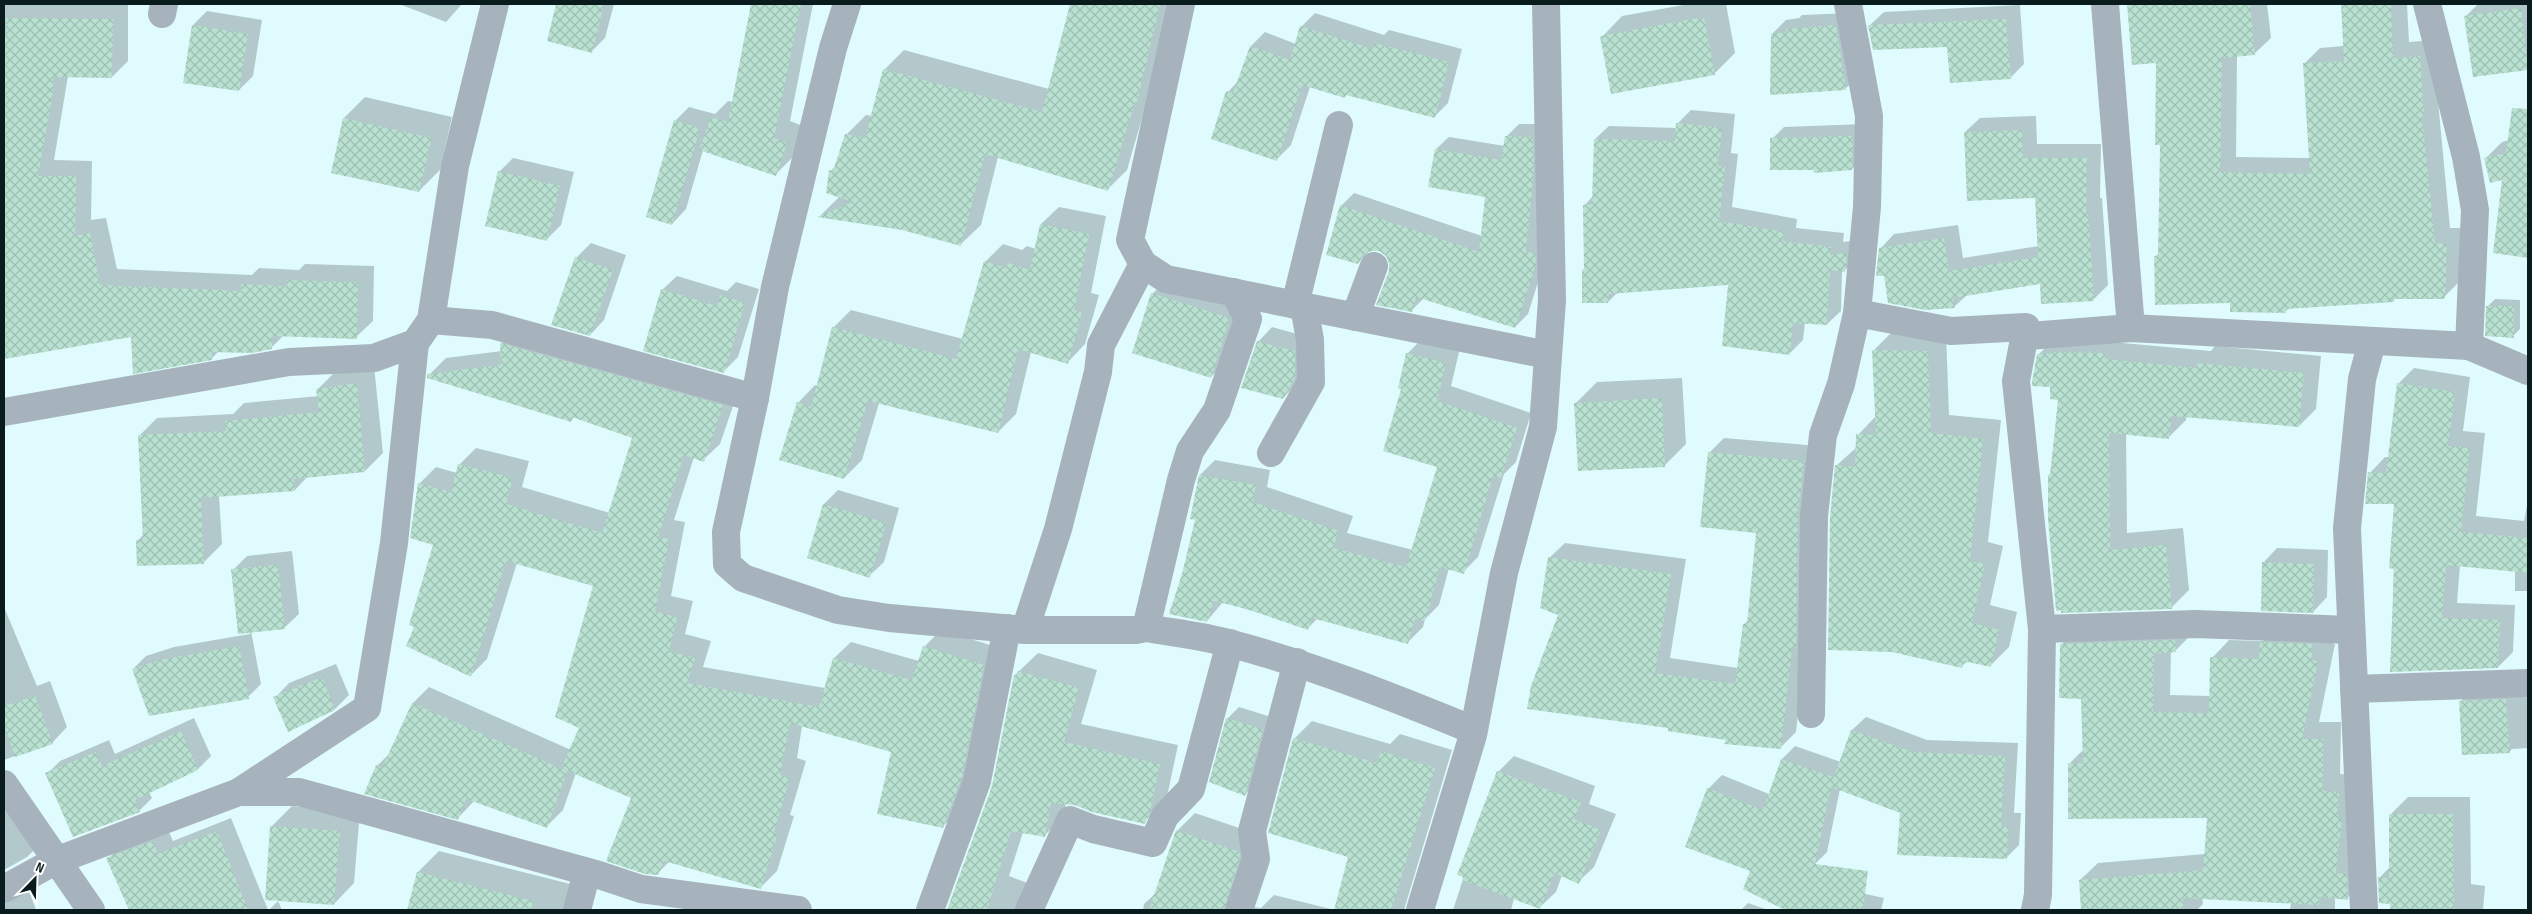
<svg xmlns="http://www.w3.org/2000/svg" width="2532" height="914" viewBox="0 0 2532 914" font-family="'Sofia Sans Condensed',sans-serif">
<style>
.shadow{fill:#0003}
.building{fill:url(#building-cross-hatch)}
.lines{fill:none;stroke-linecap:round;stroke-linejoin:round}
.minor{stroke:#a6b3bc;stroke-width:28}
</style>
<defs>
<pattern id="building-cross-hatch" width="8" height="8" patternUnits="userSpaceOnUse" patternTransform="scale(1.25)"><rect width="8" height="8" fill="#b9e1d1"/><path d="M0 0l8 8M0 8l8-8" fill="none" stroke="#9ec0b3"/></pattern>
</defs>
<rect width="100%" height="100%" fill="#e0fbfd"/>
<g class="shadow">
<path d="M4,4H128V61L112,77L68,76L54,160L92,161L91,220L106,218L117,269L252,275L259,268L299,270L305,264L374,266L373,321L356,337L284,335L271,348L219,351L212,358L132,335L4,358Z"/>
<path d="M399,4H462L446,22Z"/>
<path d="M558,4H614L605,38L592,51L549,40Z"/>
<path d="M752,4H813L790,121L803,126L792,158L775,175L703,150L686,209L672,224L675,121L689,107L715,114L728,101L733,102Z"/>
<path d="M1072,4H1175L1127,170L1108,189L998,157L981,225L961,244L902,228L820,216L840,196L831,171L836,165L846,135L866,115L872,116L884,70L904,50L1049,89Z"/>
<path d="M1689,4H1726L1735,53L1714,74L1602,37L1622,16Z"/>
<path d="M2128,4H2267L2271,38L2254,54L2237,56L2236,157L2310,158L2304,64L2320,48L2344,46L2342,4H2407L2409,42L2435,40L2438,101L2450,228H2462L2460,281L2444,297L2396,298L2393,301L2290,307L2285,312L2231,302L2155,257L2160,252L2161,144L2157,61L2133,63Z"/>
<path d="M2478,4H2528V69L2474,76L2466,16Z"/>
<path d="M2020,5L2024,64L2010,78L1948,46L1869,26L1884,12Z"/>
<path d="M207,11L262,20L253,76L239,90L193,25Z"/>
<path d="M1315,13L1384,35L1389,30L1462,49L1448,103L1434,117L1347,94L1344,97L1310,87L1291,145L1277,159L1228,92L1239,80L1251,46L1265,32L1296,44L1301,27Z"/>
<path d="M1850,13L1860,75L1845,89L1772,34L1786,20L1799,18L1802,15Z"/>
<path d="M365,97L452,117L440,170L419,191L344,118Z"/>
<path d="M1691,110L1735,114L1731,153L1738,154L1732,207L1797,219L1796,228L1844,233L1843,242L1860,240L1858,257L1845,270H1842L1841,311L1827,324L1805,323L1803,340L1789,354L1730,283L1618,292L1608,302H1583L1584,269L1586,267L1584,206L1593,196L1595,139L1609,126L1677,128V124Z"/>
<path d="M2036,116L2037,144H2101L2100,198H2102L2108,285L2093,300L2041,283L1967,295L1954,307L1880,249L1894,234L1958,225L1963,258L2039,246L2036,197L1965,132L1980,118Z"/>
<path d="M1519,124H1545L1548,250L1528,314L1515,327L1424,298L1411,311L1390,271L1391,263L1387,255L1379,250L1371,249L1358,263L1341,206L1354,193L1482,236L1486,196L1436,149L1449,137L1505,146L1506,137Z"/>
<path d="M1864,124V157L1852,169L1772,139L1784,127Z"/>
<path d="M2528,133V257L2494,252L2504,179L2485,159L2502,142L2525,136Z"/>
<path d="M513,158L574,172L561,225L547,239L499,172Z"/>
<path d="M1059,207L1106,216L1091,293L1099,295L1085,344L1068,362L1031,352L1016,414L998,432L879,403L862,460L844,478L798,403L815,385L818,386L833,328L851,310L963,339L985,262L1003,244L1022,250L1027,246L1036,249L1041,224Z"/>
<path d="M591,243L626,255L604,320L590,335L576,258Z"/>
<path d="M1173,274L1249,298L1231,357L1211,377L1152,294Z"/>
<path d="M677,276L727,291L736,282L759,289L738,357L723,372L662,290Z"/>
<path d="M2495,299L2520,300V329L2513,336L2488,306Z"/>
<path d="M518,327L739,389L720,444L703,460L694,457L674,520L685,522L671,596L693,601L685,634L711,641L703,667L825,688L834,658L851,642L919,661L924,647L941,630L1000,648L960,809L943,826L893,751L802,726L797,758L806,761L790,815L794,816L777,871L760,888L670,861L657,874L633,798L576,773L563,810L546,827L475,800L458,818L377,766L391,752L413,703L429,687L571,750L581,728L594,585L517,563L487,659L471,675L415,626L435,544L419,484L436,467L457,473L459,465L476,448L529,461L522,487L610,513L634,437L574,417L571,421L429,375L446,358L502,351L501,344Z"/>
<path d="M1272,327L1308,337L1298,383L1283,398L1258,342Z"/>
<path d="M1892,332L1946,333L1949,415L2001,420L1988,542L2003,546L1990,605L2017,612L2009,647L1990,666L1968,661L1962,666L1837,465L1857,447L1858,435L1876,416L1873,351Z"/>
<path d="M2056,337L2211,351L2215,346L2321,356L2316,409L2299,426L2186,416V420L2168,438L2126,434L2127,533L2183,528L2189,590L2171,608L2062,611L2049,475L2051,473L2059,398L2038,355Z"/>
<path d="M1422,339L1460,348L1451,386L1531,413L1516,462L1504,474L1478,557L1463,572L1449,568L1439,605L1425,619L1423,627L1408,642L1318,618L1308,628L1223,602L1207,621L1183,574L1196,519L1200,475L1215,460L1270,470L1267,487L1353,516L1347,533L1413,550L1439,466L1403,388L1407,354Z"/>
<path d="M374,366L383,453L365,471L308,476L295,490L219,496L222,544L204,562L137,541L144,534L139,436L157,418L233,414L244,403L319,396L318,389L336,371Z"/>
<path d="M2414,368L2470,377L2463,431L2485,433L2476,516L2524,521L2528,501V591H2515V571L2460,565L2457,603L2515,605L2513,652L2498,667L2392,671L2395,503L2370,473L2385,457H2389L2398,384Z"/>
<path d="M1682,378L1686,444L1665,465L1576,403L1597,382Z"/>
<path d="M1724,438L1819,446L1806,636L1796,732L1780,748L1669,727L1560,614L1549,558L1565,543L1686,559L1670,658L1738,668L1744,624L1749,620L1758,532L1709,453Z"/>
<path d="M838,490L899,508L884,562L869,576L808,558L824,504Z"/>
<path d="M2277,548L2328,550L2327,597L2313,612L2263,563Z"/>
<path d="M292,551L299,614L284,628L251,631L261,684L248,697L133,669L146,656L174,647L250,634L233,570L247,556Z"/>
<path d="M4,607L37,686L50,681L67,727L52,743L4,760Z"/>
<path d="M2279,625L2335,644L2319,722H2341L2340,774L2356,775L2365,881L2347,898L2335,897V910H2290L2291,902L2202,898L2203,904L2197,910H2083L2080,880L2098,863L2205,854L2208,817L2069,764L2084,749L2082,697L2061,645L2079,627L2193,633L2175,651H2171L2170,695L2211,696L2212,658L2229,640L2263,641Z"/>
<path d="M1038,653L1097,670L1081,724L1178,745L1168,792L1163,804L1144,822L1066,803L1063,817L1045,835L1023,832L1009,876L1033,885L1028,910H948L993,787L1015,675Z"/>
<path d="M336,664L349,695L335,709L275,698L289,683Z"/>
<path d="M2528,686V748L2512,749L2509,752L2460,702L2474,688Z"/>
<path d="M1239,707L1274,718L1256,783L1245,795L1227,719Z"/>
<path d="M1866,717L1927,740L2018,743L2014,813H2021L2019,845L2006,858L1902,812L1840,789L1827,852L1814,865L1708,789L1722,775L1769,794L1782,759L1795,746L1841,762L1852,730Z"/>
<path d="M194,718L211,756L198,769L149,792L152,798L139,811L47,774L60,761L109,740L115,754Z"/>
<path d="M1312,721L1390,744L1400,734L1452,750L1404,910H1143L1144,904L1157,892L1177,831L1195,813L1257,834L1252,907L1261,908L1274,895L1335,910L1349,857L1294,739Z"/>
<path d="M1514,756L1595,786L1589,804L1616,814L1594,867L1578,882L1562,875L1556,892L1540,907L1514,898L1511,910H1453L1498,772Z"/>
<path d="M4,779L42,842L27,857L4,870Z"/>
<path d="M2408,797H2470L2471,884L2485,886L2483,910H2391L2392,903L2379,878L2390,867V815Z"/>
<path d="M292,806L360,811L354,883L334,904L271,827Z"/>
<path d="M231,818L268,910H130L108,859L122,844L167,828L173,841Z"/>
<path d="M439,851L582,887L579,910H408L418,872Z"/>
<path d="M4,874L28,888L36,910H4Z"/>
<path d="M1847,890L1884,898L1881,910H1831L1832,905Z"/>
<path d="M278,901L282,910H269Z"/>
<path d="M1748,903L1768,910H1741Z"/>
</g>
<g class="building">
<path d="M556,4H604L592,53L547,41Z"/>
<path d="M751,4H801L774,138L787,143L776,176L699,150L711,117L728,122Z"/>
<path d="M1070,4H1160L1137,102H1135L1108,191L985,154L961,246L902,230L817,217L853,202L826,193L829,170L833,171L845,134L865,138L883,69L1042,112Z"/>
<path d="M2127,4H2250L2255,55L2222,58L2220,172L2310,174L2303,63L2344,61L2341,4H2391L2393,58L2420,56L2424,116L2422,117L2435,243L2447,244L2445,299H2393L2394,302L2286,309V313L2230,312V303L2155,305L2154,256H2158L2160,145H2155L2156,63L2132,65Z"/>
<path d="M2521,8L2528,70L2473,77L2464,16Z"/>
<path d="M1704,17L1715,75L1611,94L1600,36Z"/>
<path d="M6,18L113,19L112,78L53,77V92L38,176H76L75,236L90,233L100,285L241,291V284L287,286V280L358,282L357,339L272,336V349L251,353L212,352V360L133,374L131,337L4,359V34H6Z"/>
<path d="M2006,19L2011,79L1950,83L1947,47L1873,50L1868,25Z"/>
<path d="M192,25L248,34L239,91L183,83Z"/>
<path d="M1836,25L1846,90L1770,95L1771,34L1787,32L1786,29Z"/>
<path d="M1300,26L1373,49L1374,43L1449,62L1435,118L1346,95L1345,98L1302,85L1277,161L1211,139L1226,91L1233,93L1250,46L1290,60Z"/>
<path d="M2512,108L2528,109V258L2493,253L2502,180L2490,183L2484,158L2506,153Z"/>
<path d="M343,118L432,138L419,192L331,173Z"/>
<path d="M674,120L700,128L672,225L646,217Z"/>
<path d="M1676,123L1722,128L1718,166L1725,167L1719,221L1784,232L1783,241L1831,247L1830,255L1847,253L1845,272L1830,270L1827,325L1793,323L1790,355L1722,346L1728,285L1609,294L1608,303H1582V269L1584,270L1583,205L1592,204L1594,139L1675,141Z"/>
<path d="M2022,130L2023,158H2087L2086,212H2088L2094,301L2041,304L2040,284L1953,298L1955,308L1925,310L1888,303L1884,276H1876L1879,248L1944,238L1949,271L2038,257L2035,198L1967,201L1964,132Z"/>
<path d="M1505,136L1533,137L1534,170L1526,251L1535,254L1536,264L1515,328L1416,297L1412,312L1376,305L1389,271V263L1386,256L1379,251H1371L1364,254L1358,264L1326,255L1340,205L1479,252L1485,197L1428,187L1435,149L1501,160Z"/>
<path d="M1853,136L1852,170L1814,173L1813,170H1770V138Z"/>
<path d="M498,171L560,186L547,241L485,226Z"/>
<path d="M1040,224L1089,234L1074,310L1082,312L1068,364L1018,349L998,433L868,401L844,479L779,460L797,402L811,407L832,327L956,359L984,261L1006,268L1008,263L1030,270Z"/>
<path d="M575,257L613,270L590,336L551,325Z"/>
<path d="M661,289L717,306L720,295L745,303L724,373L643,351Z"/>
<path d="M1151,293L1230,318L1211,378L1132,353Z"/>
<path d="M2486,306H2514V338L2485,336Z"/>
<path d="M1257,341L1295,351V378L1283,399L1241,388Z"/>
<path d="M500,343L723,405L704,462L684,455L658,537L669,539L655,612L677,617L669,651L695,658L687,683L819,707L833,658L912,680L923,646L984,665L962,777L943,828L877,814L891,752L790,723L780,775L790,778L774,832L778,833L761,889L664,861L658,875L645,874L606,861L631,798L561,768L579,728L555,717L593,586L506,561L471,677L406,646L414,627L409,625L433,545L410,538L418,483L451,492L458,464L513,478L506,504L602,533L632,438L572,417L571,422L427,378V374L501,365Z"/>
<path d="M1872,350L1928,351L1931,433L1983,439L1970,561L1985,564L1972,623L1999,630L1991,667L1964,661L1962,668L1892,652L1828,650L1830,517L1835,465L1855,467L1856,434L1876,435Z"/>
<path d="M2051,352L2105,353V359L2196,368L2197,363L2304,373L2299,427L2171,416L2169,439L2109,433L2110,550L2166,545L2172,609L2061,613V610L2056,611L2048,519V475H2050L2058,400L2050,399V387L2032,386V382L2037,354H2051Z"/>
<path d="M1406,353L1446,363L1437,401L1517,428L1501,478L1493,476L1464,574L1440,567L1425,621L1415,619L1408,644L1312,618L1308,630L1247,609L1214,601L1207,622L1169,614L1182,574L1195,520L1190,519L1199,475L1256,485L1253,502L1339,531L1333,548L1406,567L1437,467L1383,451L1401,389L1398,388Z"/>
<path d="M357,383L365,472L294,479L295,491L201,498L204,564L137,566L136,540H143L138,435L226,431L225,421L319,412L316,389Z"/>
<path d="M2397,383L2455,392L2448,446L2470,448L2461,532L2528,538V573L2446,565L2442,618L2500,620L2498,668L2390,672L2394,569L2389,568L2394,504H2365L2368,472L2386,473Z"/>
<path d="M1662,398L1665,467L1578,471L1574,403Z"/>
<path d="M1708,452L1804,461L1798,516L1796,647H1792L1781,749L1724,744L1726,740L1668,731V728L1527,709L1531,686L1558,615L1540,608L1548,557L1671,574L1655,673L1735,684L1743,624H1747L1756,533L1700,527Z"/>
<path d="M823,504L886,523L870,578L807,558Z"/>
<path d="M2262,562L2314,564L2313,613L2261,611Z"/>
<path d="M278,565L285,629L238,634L231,569Z"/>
<path d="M2175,640L2176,652L2154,654L2153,712L2209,713L2210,657L2259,659L2260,642L2312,644V660L2318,661L2302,739H2323V791L2339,792L2338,818H2342L2336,873L2347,874L2348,900L2319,897V905L2183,898L2184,910H2081L2079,880L2203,870L2207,818L2068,819V763H2083L2081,699L2059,698L2060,644Z"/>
<path d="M239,646L249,699L149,716L132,669L160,660Z"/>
<path d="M1018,671L1079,688L1064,742L1160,764L1150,812L1145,824L1092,812L1075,805L1051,803L1045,837L1011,831L987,910H947L992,786L1014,675L1017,676Z"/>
<path d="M322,677L335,710L288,732L273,697Z"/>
<path d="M35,696L53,744L15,757L4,725V706Z"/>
<path d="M2506,699L2510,753L2462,755L2459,701Z"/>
<path d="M412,703L567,771L547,828L466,799L458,820L364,794L376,765L382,768Z"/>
<path d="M1226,718L1263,729L1245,796L1209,782Z"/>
<path d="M1851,730L1913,752L2005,756L2001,826H2008L2007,859L1897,855L1900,813L1831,787L1815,864L1868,871L1863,910H1785L1743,889L1750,871L1685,847L1707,788L1763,810L1781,759L1833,777L1832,782Z"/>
<path d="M181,731L198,770L135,800L140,812L73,837L45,773L96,752L102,766Z"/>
<path d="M1293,738L1377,763L1381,751L1435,768L1391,910H1334L1348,857L1268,833Z"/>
<path d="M1497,771L1581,802L1574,819L1601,830L1579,884L1554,873L1540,909L1462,880L1463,877L1457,875Z"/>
<path d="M2389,814H2453L2454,910H2390V904L2379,903L2378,877L2389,878Z"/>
<path d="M270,826L340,831L334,905L265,900Z"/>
<path d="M1176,830L1239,852L1240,858L1224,910H1149Z"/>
<path d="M217,831L248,910H129L106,858L153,841L158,854Z"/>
<path d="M417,872L533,901L532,910H407Z"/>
</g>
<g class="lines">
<g class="minor">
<path d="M1181,4L1130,240L1143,264L1166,279L1548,355"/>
<path d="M2105,4L2131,328"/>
<path d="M2427,4L2466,157L2475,210L2469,346"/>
<path d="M162,14L164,4"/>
<path d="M1295,305L1339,125"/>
<path d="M1857,313L1951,331L2026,327L2028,336L2131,328L2469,346L2528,371"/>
<path d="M1355,317L1374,266"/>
<path d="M431,320L492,325L755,398L726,532L727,564L743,578L838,610L889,618L1025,630H1136L1146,628C1175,633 1204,636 1232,644C1315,666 1395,698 1473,730"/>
<path d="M2028,336L2023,344L2016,381L2042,629L2038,895L2035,910"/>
<path d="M755,398L775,287L833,48L847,4"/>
<path d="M4,412L289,362L374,358L415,343L431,320L455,166L495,4"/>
<path d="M1271,453L1311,382L1310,340L1304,306"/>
<path d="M1146,628L1181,480L1190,451L1217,410L1248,319L1234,292"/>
<path d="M2042,629L2196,624L2350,630"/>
<path d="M1025,630L1058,529L1098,372L1101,345L1143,264"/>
<path d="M2354,689L2528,683"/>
<path d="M1811,714L1814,516L1823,435L1841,384L1857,313L1867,207L1869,116L1848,4"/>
<path d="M4,784L91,910"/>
<path d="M239,792L367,708L394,543L415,343"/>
<path d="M4,889L55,861L239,792H299L599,875L641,889L798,910"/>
<path d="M577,910L587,872"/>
<path d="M930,910L977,781L1007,628"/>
<path d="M1029,910L1070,820L1093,829L1153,843L1165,816L1191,789L1230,643"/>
<path d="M1239,910L1256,859L1252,831L1297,662"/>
<path d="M1420,910L1473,735L1504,573L1543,427L1552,300L1546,4"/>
<path d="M2364,910L2347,528L2362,379L2372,342"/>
</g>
</g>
<rect width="2532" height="914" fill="none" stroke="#091b1c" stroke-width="10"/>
<g transform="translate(35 879) rotate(23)" stroke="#ffffff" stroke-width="4" paint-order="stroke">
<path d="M0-4L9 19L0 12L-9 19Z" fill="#091b1c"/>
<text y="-8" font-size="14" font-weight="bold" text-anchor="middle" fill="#091b1c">N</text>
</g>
</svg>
